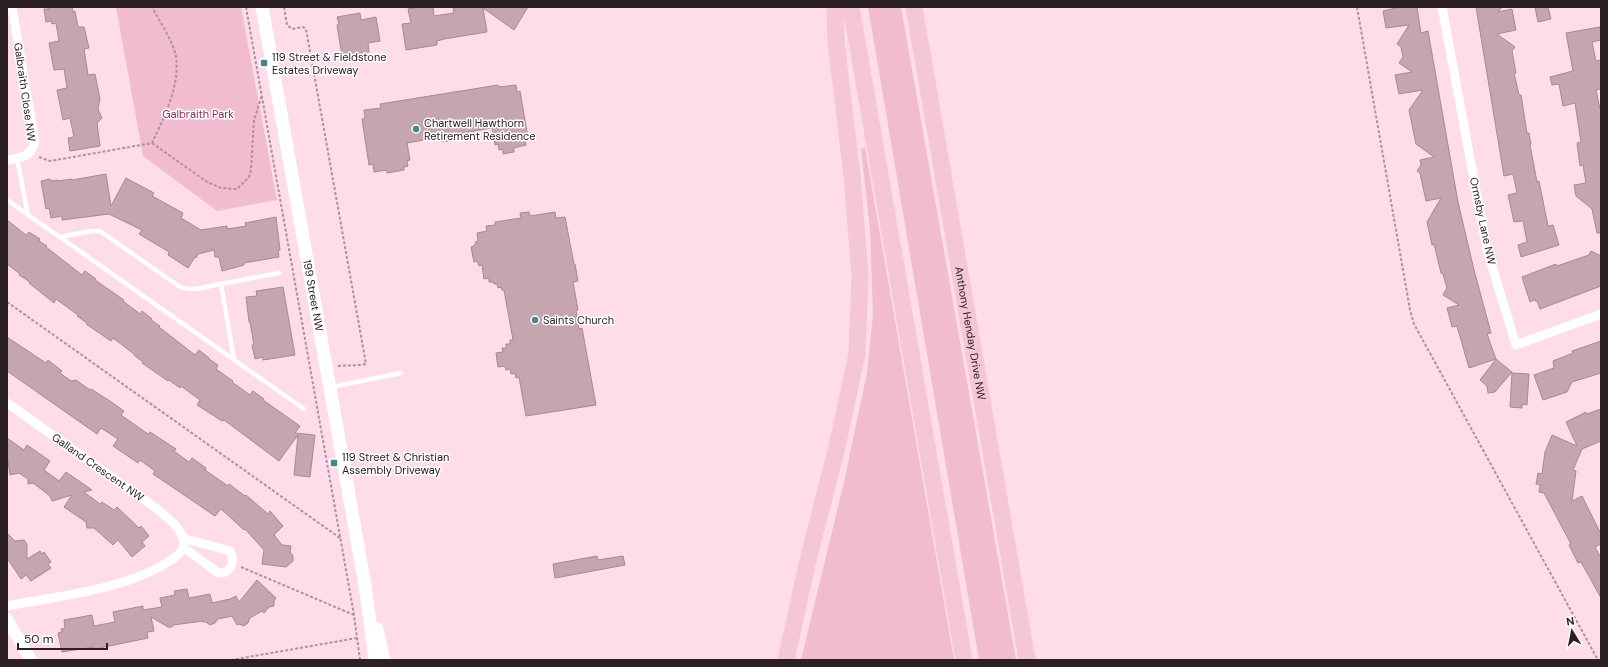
<svg xmlns="http://www.w3.org/2000/svg" width="1608" height="667" viewBox="0 0 1608 667" font-family="'DM Sans',sans-serif">
<style>
.green{fill:#f1bcd0}
.building{fill:#c5a5b0;stroke:#a78893}
.lines{fill:none;stroke-linecap:round;stroke-linejoin:round}
.path{stroke:#ab929b;stroke-width:2;stroke-dasharray:3 2;stroke-linecap:butt}
.service{stroke:#fff;stroke-width:4.5}
.minor{stroke:#fff;stroke-width:9}
.tertiary{stroke:#fff;stroke-width:12}
.secondary{stroke:#fff;stroke-width:13}
.motorway{stroke:#f5c6d7;stroke-width:17}
.poi-dot{fill:#40888f;stroke:#fff;stroke-width:1.5}
.labels{text-anchor:middle;stroke-width:3;stroke-linejoin:round;paint-order:stroke}
.poi-label{font-size:11px;fill:#2c2024;stroke:#fff;text-anchor:start}
.street-label{font-size:11px;fill:#2c2024;stroke:#fff}
.park-label{font-size:11px;fill:#8c2a5a;stroke:#fff}
</style>
<rect width="100%" height="100%" fill="#fedce9"/>
<g class="green">
<path d="M116,7H241L277,200L217,211L143,156Z"/>
<path d="M868,7H901L1016,660H979Z"/>
<path d="M865,148L954,660H801L844,482L867,373L873,315L870,228L861,149Z"/>
</g>
<g class="building">
<path d="M48,7H72L73,12L75,11L78,27H84L89,48L84,49L88,75L95,74L100,99L98,109L102,118L97,123L100,146L70,151L68,138L74,137L70,118L63,120L57,90L67,88L64,69L54,70L49,43L59,41L56,23L52,24L51,21L46,22L44,9H49Z"/>
<path d="M420,7H433L434,16L454,13L453,7H528L514,30L483,8L487,32L444,39L437,41V45L406,50L402,24L411,23L408,9Z"/>
<path d="M1400,7H1417L1421,33L1428,31L1458,202L1474,270L1491,333L1487,334L1496,359L1469,368L1457,326L1452,327L1447,308L1459,305L1443,295L1447,288L1443,274L1441,273L1434,244L1432,245L1427,222L1441,198L1426,201L1420,173L1417,171L1421,165L1420,160L1434,157L1416,144L1409,110L1423,90L1399,94L1395,75L1412,72L1399,63L1403,57L1401,47L1397,44L1409,25L1386,28L1383,11Z"/>
<path d="M1476,7H1502L1498,12L1512,9L1516,30L1497,34L1515,47L1512,51L1516,73H1514L1519,95H1521L1527,133H1529L1531,144L1530,145L1537,182L1539,181L1548,226L1553,225L1559,245L1521,257L1518,245L1527,242L1523,221L1514,222L1511,208L1508,195L1517,193L1513,174L1504,176Z"/>
<path d="M1535,7H1548L1551,19L1538,22Z"/>
<path d="M360,13L361,20L376,17L380,41L368,43L369,52L342,56L337,25L339,24L337,17Z"/>
<path d="M1600,27L1601,40L1592,42L1596,61L1601,60V89L1596,90L1600,109L1601,108V233H1597L1592,209L1576,196L1574,185L1586,183L1583,165L1580,166L1577,143L1581,142L1575,103L1563,106L1559,84L1552,85L1550,77L1573,71L1566,33Z"/>
<path d="M498,85L499,87L516,85L517,92L520,91L528,138H525L526,145L514,148V152L503,154V149L499,150L498,144L495,145L492,128L458,134L459,139L442,142L441,137L407,143L410,160L407,161L408,166L404,167V170L387,173V170L374,172L373,164L369,165L362,119L365,118L364,110L381,108L380,104Z"/>
<path d="M106,174L111,206L126,178L154,193L152,196L183,213L181,218L201,230L227,226V229L246,226L245,223L276,217L280,250L278,251L279,257L244,263V265L222,271L219,257H215L214,250L198,254L196,258L195,257L188,268L168,255L169,252L139,234L142,230L109,214L62,220V216L51,218L49,208L46,209L41,181L50,179L51,181L58,180V181L72,179V180Z"/>
<path d="M529,212L530,216L555,212L556,218L565,217L574,264H575L578,281L573,282L578,310H576L579,329L582,328L596,405L526,416L519,377L516,378L515,373L511,374L510,369L506,370L505,366L498,367L496,353L503,352L502,348H506V344H510V340H513L504,290H502L501,287L498,288L497,284H494L493,282H489V278L484,279L482,265L479,266L477,261L474,262L471,247L474,246V245L476,244L475,242L478,241L477,233L487,231L486,226L495,225V222L521,218L520,213Z"/>
<path d="M7,220L26,235L29,232L40,239L39,241L47,246L46,247L82,275L85,271L96,279L95,280L124,300L123,301L140,314L142,311L152,319L151,320L160,326L159,327L195,355L199,350L209,358V359L218,365L216,369L233,381L232,382L250,395L253,391L264,399L263,400L300,426L295,433L315,435L310,477L294,475L298,435L279,461L224,420L222,421L197,405L200,400L181,386L180,388L169,380L168,381L142,363L143,362L134,355V354L113,338L111,341L86,324L87,323L77,316L78,315L56,299L54,303L29,283L30,282L19,275L20,274L7,264Z"/>
<path d="M1591,251L1601,256V286L1540,309L1537,301H1535V299L1530,302L1522,277L1556,264L1557,266L1589,255Z"/>
<path d="M283,287L295,355L263,360V357L255,359L252,345H254L250,322H249L246,297L257,296L256,291Z"/>
<path d="M7,337L46,363L48,360L62,371L60,373L71,381L76,380L90,390L91,389L110,401L124,411L121,415L148,434L150,432L176,449L174,451L189,462L192,458L206,468L205,470L225,484L228,486L229,484L245,496L246,495L268,514L270,511L283,526L274,535L282,545L291,546L290,552L293,556V561L286,567L262,564L264,550L245,529L244,530L221,509L215,516L153,474L155,471L140,460L138,463L113,446L118,439L101,428L97,434L7,371Z"/>
<path d="M1601,341V373L1572,382L1567,392L1543,400L1534,375L1554,368L1553,361L1573,353L1572,351Z"/>
<path d="M1496,359L1512,372L1495,392L1488,393L1487,386L1480,380Z"/>
<path d="M1512,373L1529,374L1527,405L1522,404V408L1510,407Z"/>
<path d="M1601,409V441L1582,449L1573,470L1576,471L1572,501L1582,496L1601,534V544L1595,547L1601,558V598L1581,562L1578,563L1569,545L1571,544L1544,493L1539,492L1540,485L1536,484L1538,473L1542,474L1545,452L1552,435L1577,446L1566,422L1586,412L1587,414Z"/>
<path d="M7,438L24,450L27,445L50,461L44,470L59,481L66,472L92,490L84,492L100,504L102,502L114,510L117,507L139,528L141,526L149,536L142,542L145,546L132,557L118,540L113,545L94,528H87L86,522L64,507L72,495L52,501L50,496L33,483L28,484V479L19,473L10,475L7,455Z"/>
<path d="M7,533L15,541L24,540L27,544V559L40,551L42,554L44,552L51,562L48,564L51,568L31,581L26,575L21,579L7,558Z"/>
<path d="M597,556L598,560L623,556L625,565L555,578L553,564Z"/>
<path d="M257,580L276,598L274,601V606L269,607L264,613L262,611L250,618L248,623L244,626L239,624L237,625L232,616L218,619L215,623L210,625L206,622H203V621L173,625L172,627H168L151,617L154,631L147,632L148,638L95,649L94,647L62,652L58,633L62,632L61,629L65,628L64,620L92,615L94,626L115,622L113,612L143,606V610L162,607L160,598L175,595L174,591L187,589L189,598L210,594L212,603L230,599L236,596L239,602Z"/>
</g>
<g class="lines">
<g class="path">
<path d="M246,7L354,615L360,660"/>
<path d="M284,7L287,25L292,29L303,27L306,29L366,364C356,366 347,365 337,366"/>
<path d="M1357,7L1410,310L1414,324L1598,660"/>
<path d="M152,143L207,182L221,188L237,189L249,177L251,170L254,120L262,95"/>
<path d="M39,157L50,161L56,160L152,143C164,117 180,87 176,57C174,43 159,20 152,7"/>
<path d="M7,302L340,538"/>
<path d="M241,567L354,615"/>
<path d="M231,660L357,638"/>
</g>
<g class="service">
<path d="M17,158L28,215"/>
<path d="M7,200L304,409"/>
<path d="M59,237L92,231H100L180,287C192,292 208,286 221,284"/>
<path d="M234,360L221,284L279,273"/>
<path d="M332,387L401,373"/>
</g>
<g class="minor">
<path d="M1442,7L1487,250L1516,345L1601,314"/>
<path d="M7,160C20,158 31,157 35,142L12,7"/>
<path d="M7,403L157,509C167,517 188,533 183,548C181,554 173,559 168,562C124,590 58,596 7,606"/>
<path d="M182,538L230,551C236,562 230,574 218,573L183,547"/>
</g>
<path class="tertiary" d="M7,619L31,660"/>
<g class="secondary">
<path id="s1" d="M262,7L365,585L375,660"/>
<path d="M377,629L384,660"/>
</g>
<g class="motorway">
<path d="M851,7L964,660"/>
<path id="s2" d="M914,7L1027,660"/>
<path d="M786,660L808,560L836,451L857,354L860,276L852,175L836,42L835,7"/>
</g>
</g>
<g class="poi-dot">
<rect x="260" y="59" width="8" height="8" rx="2"/>
<circle cx="416" cy="129" r="4"/>
<circle cx="535" cy="320" r="4"/>
<rect x="330" y="459" width="8" height="8" rx="2"/>
</g>
<g class="labels">
<g class="poi-label">
<text x="272" y="61">119 Street &amp; Fieldstone<tspan x="272" dy="13">Estates Driveway</tspan></text>
<text x="424" y="127">Chartwell Hawthorn<tspan x="424" dy="13">Retirement Residence</tspan></text>
<text x="543" y="324">Saints Church</text>
<text x="342" y="461">119 Street &amp; Christian<tspan x="342" dy="13">Assembly Driveway</tspan></text>
</g>
<g class="street-label">
<text transform="translate(25 92) rotate(82)" y="4">Galbraith Close NW</text>
<text transform="translate(1483 221) rotate(78)" y="4">Ormsby Lane NW</text>
<text dy="4" stroke="none"><textPath href="#s1" startOffset="293">199 Street NW</textPath></text>
<text dy="4" stroke="none"><textPath href="#s2" startOffset="331">Anthony Henday Drive NW</textPath></text>
<text transform="translate(98 467) rotate(35)" y="4">Galland Crescent NW</text>
</g>
<g class="park-label">
<text x="198" y="118">Galbraith Park</text>
</g>
</g>
<rect width="1608" height="667" fill="none" stroke="#2c2024" stroke-width="16"/>
<g transform="translate(1572 631) rotate(350)" stroke="#ffffff" stroke-width="3" paint-order="stroke">
<path d="M0-3L7 15L0 10L-7 15Z" fill="#2c2024"/>
<text y="-6" font-size="11" font-weight="bold" text-anchor="middle" fill="#2c2024">N</text>
</g>
<path d="M18 643v6h89v-6" fill="none" stroke="#2c2024" stroke-width="2"/>
<text x="24" y="643" font-size="12" fill="#2c2024" stroke="#ffffff" stroke-width="3" paint-order="stroke">50 m</text>
</svg>
